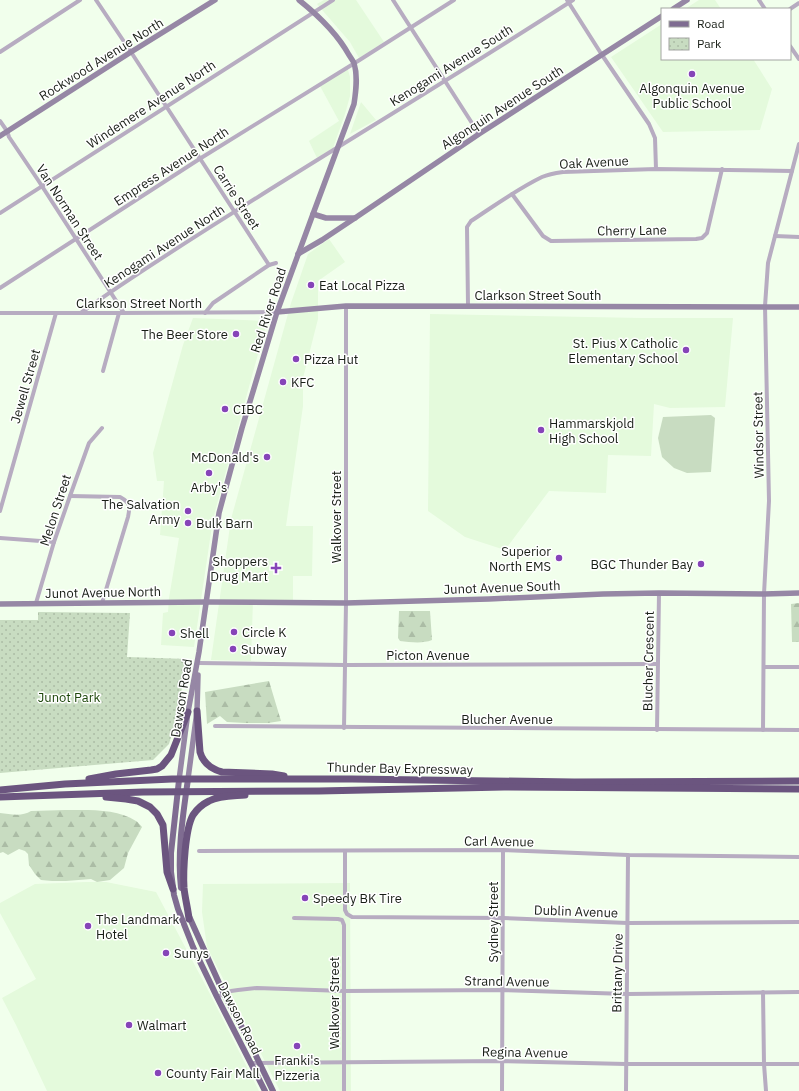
<svg xmlns="http://www.w3.org/2000/svg" width="799" height="1091" viewBox="0 0 799 1091" font-family="'IBM Plex Sans',sans-serif">
<style>
.built{fill:#e4fadc}
.grass{fill:#c8dcc1}
.forest{fill:url(#forest-firs)}
.park{fill:url(#park-dots)}
.lines{fill:none;stroke-linecap:round;stroke-linejoin:round}
.street{stroke:#b7acc1;stroke-width:4}
.secondary{stroke:#9687a5;stroke-width:5.5}
.primary{stroke:#7f6c91;stroke-width:6}
.highway{stroke:#6b557f;stroke-width:7}
.poi-dot{fill:#8644b8;stroke:#fff;stroke-width:1.5}
.labels{text-anchor:middle;stroke-width:3;stroke-linejoin:round;paint-order:stroke}
.street-label{font-size:13px;fill:#181e16;stroke:#fff}
.poi-label{font-size:13px;fill:#181e16;stroke:#fff;text-anchor:start}
.park-label{font-size:13px;fill:#1f480c;stroke:#fff}
</style>
<defs>
<pattern id="forest-firs" width="22" height="20" patternUnits="userSpaceOnUse"><rect width="22" height="20" fill="#c8dcc1"/><path d="M5 1l3.5 6h-7zM16 11l3.5 6h-7z" fill="#abbca5"/></pattern>
<pattern id="park-dots" width="8" height="8" patternUnits="userSpaceOnUse"><rect width="8" height="8" fill="#c8dcc1"/><path d="M2 2h.1M6 6h.1" fill="none" stroke="#abbca5" stroke-width="1.8" stroke-linecap="round"/></pattern>
</defs>
<rect width="100%" height="100%" fill="#f1ffec"/>
<g class="built">
<path d="M324,0H356L384,42L359,58L350,42L317,4Z"/>
<path d="M699,0H715L721,9H685Z"/>
<path d="M662,24V59H753L772,89L760,130L663,132L611,57Z"/>
<path d="M347,66L350,77V96L345,114L333,148L317,158L309,141L339,121L320,86Z"/>
<path d="M361,102L376,120L350,134Z"/>
<path d="M329,239L345,262L318,281V319L303,378V406L286,526H313L312,576H293V600H253L251,661L211,660L231,519L291,303L308,254Z"/>
<path d="M430,314L642,318H733L725,407L670,408L654,404L651,456L608,455L606,493L549,491L505,550L465,537L428,511Z"/>
<path d="M193,318L267,321L213,519L194,647L161,645L163,613L168,612L169,598L179,538L160,535L164,481H157L153,453L183,345Z"/>
<path d="M86,882H106L156,892L209,992L259,1091H47L16,1025L2,998L36,979L0,913V903L35,884Z"/>
<path d="M350,883L351,1091H280L207,947L202,912L203,884Z"/>
</g>
<path class="grass" d="M711,415L715,418L711,472L687,473L674,468L662,457L658,438L663,417Z"/>
<g class="forest">
<path d="M799,603V642H792L791,604Z"/>
<path d="M399,611H430L432,640C422,644 410,642 400,641L398,638Z"/>
<path d="M269,681L281,721L268,723H245L227,722L220,716L207,724L205,692Z"/>
<path d="M65,810C86,810 117,808 136,821C138,822 140,825 142,827L128,853L124,868L110,880L97,882L91,879L66,881H52L41,880L35,874L29,865L28,854L25,851L19,849L8,855L3,852L0,853V813C10,814 22,817 31,811Z"/>
</g>
<path class="park" d="M38,612L130,613L127,657L188,659L174,727L169,744L153,760L0,773V620H38Z"/>
<g class="lines">
<g class="street">
<path d="M96,0L131,52L269,265"/>
<path d="M393,0L479,134"/>
<path d="M567,0L602,55L649,124L655,138L656,169"/>
<path d="M759,0L765,9"/>
<path d="M790,9L799,3"/>
<path d="M790,46L799,59"/>
<path d="M0,52L80,0"/>
<path d="M0,121L7,131L9,137L38,180L124,313"/>
<path d="M512,194L543,236L551,241L696,239L702,238L707,233L722,169"/>
<path d="M0,213L333,0"/>
<path d="M775,236L799,237"/>
<path d="M0,288L201,158L358,61L454,0"/>
<path d="M468,305L467,227L471,221C494,206 517,189 542,177C549,174 556,173 563,172L656,169L792,171"/>
<path d="M82,312C142,269 206,230 269,190C370,127 472,65 573,0"/>
<path d="M0,313H119L277,312"/>
<path d="M205,313L213,303L269,265L276,263"/>
<path d="M103,371L119,313"/>
<path d="M70,496L120,497C131,503 130,507 128,517L102,603"/>
<path d="M0,511L56,313"/>
<path d="M0,538L54,542"/>
<path d="M36,603L54,542L70,496L89,443L102,428"/>
<path d="M199,663L345,665L657,664"/>
<path d="M764,667H799"/>
<path d="M215,726L799,730"/>
<path d="M344,728L346,603V306"/>
<path d="M657,730L659,593"/>
<path d="M763,730L764,594L769,501L765,306L768,263L799,144"/>
<path d="M199,851L503,850L628,855L799,857"/>
<path d="M345,851V910L347,914L352,917L503,918L628,923L799,922"/>
<path d="M294,918L338,919L342,920L344,925V1091"/>
<path d="M763,992L764,1064L766,1091"/>
<path d="M217,997L231,991L238,990L257,988L344,991L503,990L627,994L799,992"/>
<path d="M250,1063L502,1061L626,1064H799"/>
<path d="M502,1091L503,850"/>
<path d="M626,1091L628,855"/>
</g>
<g class="secondary">
<path d="M673,9L687,0"/>
<path d="M0,136L131,52L215,0"/>
<path d="M313,214L326,218H355"/>
<path d="M298,254L322,240L355,218L479,134L662,16"/>
<path d="M277,312L346,306L799,307"/>
<path d="M0,604L206,602L346,603L489,599L603,594L659,593L764,594L799,593"/>
<path d="M188,779L197,711L198,675"/>
<path d="M179,780L188,712L199,652L219,513L242,428L277,312L313,214L354,104C356,91 358,76 354,63C353,61 351,58 349,55C337,33 319,16 299,0"/>
</g>
<g class="primary">
<path d="M179,780L171,853V872L174,895L178,909L193,947L217,997L265,1091"/>
<path d="M181,888C177,852 183,815 188,779"/>
<path d="M188,914L224,994L246,1035L273,1091"/>
</g>
<g class="highway">
<path d="M197,711L200,752C203,763 211,769 222,772L272,774L284,776"/>
<path d="M89,779L116,774L151,770L157,769L162,766L171,755L188,712"/>
<path d="M0,790L65,784L172,779H352L574,782L799,781"/>
<path d="M0,797L143,792L319,791L504,787L799,789"/>
<path d="M106,797L126,799L138,801L150,807L157,814L163,825L167,872L173,889"/>
<path d="M189,919C188,909 185,898 184,888C183,872 185,829 193,815C197,809 203,804 209,801C220,795 234,796 245,795"/>
</g>
</g>
<g class="poi-dot">
<circle cx="692" cy="74" r="4"/>
<circle cx="311" cy="285" r="4"/>
<circle cx="236" cy="334" r="4"/>
<circle cx="686" cy="350" r="4"/>
<circle cx="296" cy="359" r="4"/>
<circle cx="283" cy="382" r="4"/>
<circle cx="225" cy="409" r="4"/>
<circle cx="541" cy="430" r="4"/>
<circle cx="267" cy="457" r="4"/>
<circle cx="209" cy="473" r="4"/>
<circle cx="188" cy="511" r="4"/>
<circle cx="188" cy="523" r="4"/>
<circle cx="559" cy="558" r="4"/>
<circle cx="701" cy="564" r="4"/>
<path d="M274 562h4v4h4v4h-4v4h-4v-4h-4v-4h4z"/>
<circle cx="234" cy="632" r="4"/>
<circle cx="172" cy="633" r="4"/>
<circle cx="233" cy="649" r="4"/>
<circle cx="305" cy="898" r="4"/>
<circle cx="88" cy="926" r="4"/>
<circle cx="166" cy="953" r="4"/>
<circle cx="129" cy="1025" r="4"/>
<circle cx="297" cy="1046" r="4"/>
<circle cx="158" cy="1073" r="4"/>
</g>
<g class="labels">
<g class="street-label">
<text transform="translate(101 59) rotate(-32)" y="5">Rockwood Avenue North</text>
<text transform="translate(451 65) rotate(-32)" y="5">Kenogami Avenue South</text>
<text transform="translate(151 104) rotate(-33)" y="5">Windemere Avenue North</text>
<text transform="translate(502 107) rotate(-33)" y="5">Algonquin Avenue South</text>
<text transform="translate(594 162) rotate(-3)" y="5">Oak Avenue</text>
<text transform="translate(171 166) rotate(-33)" y="5">Empress Avenue North</text>
<text transform="translate(237 197) rotate(57)" y="5">Carrie Street</text>
<text transform="translate(70 212) rotate(57)" y="5">Van Norman Street</text>
<text transform="translate(632 230) rotate(-1)" y="5">Cherry Lane</text>
<text transform="translate(164 246) rotate(-33)" y="5">Kenogami Avenue North</text>
<text x="538" y="300">Clarkson Street South</text>
<text x="139" y="308">Clarkson Street North</text>
<text transform="translate(268 310) rotate(-72)" y="5">Red River Road</text>
<text transform="translate(25 386) rotate(-74)" y="5">Jewell Street</text>
<text transform="translate(758 435) rotate(-91)" y="5">Windsor Street</text>
<text transform="translate(55 510) rotate(-72)" y="5">Melon Street</text>
<text transform="translate(336 517) rotate(-90)" y="5">Walkover Street</text>
<text transform="translate(502 587) rotate(-2)" y="5">Junot Avenue South</text>
<text transform="translate(103 592) rotate(-1)" y="5">Junot Avenue North</text>
<text x="428" y="660">Picton Avenue</text>
<text transform="translate(648 661) rotate(-89)" y="5">Blucher Crescent</text>
<text transform="translate(181 698) rotate(-81)" y="5">Dawson Road</text>
<text x="507" y="724">Blucher Avenue</text>
<text transform="translate(400 768) rotate(1)" y="5">Thunder Bay Expressway</text>
<text transform="translate(499 841) rotate(1)" y="5">Carl Avenue</text>
<text transform="translate(576 911) rotate(2)" y="5">Dublin Avenue</text>
<text transform="translate(493 922) rotate(-90)" y="5">Sydney Street</text>
<text transform="translate(617 973) rotate(-89)" y="5">Brittany Drive</text>
<text transform="translate(507 981) rotate(1)" y="5">Strand Avenue</text>
<text transform="translate(334 1003) rotate(-90)" y="5">Walkover Street</text>
<text transform="translate(240 1018) rotate(63)" y="5">Dawson Road</text>
<text transform="translate(525 1052) rotate(1)" y="5">Regina Avenue</text>
</g>
<g class="poi-label">
<text x="692" y="93" text-anchor="middle">Algonquin Avenue<tspan x="692" dy="15">Public School</tspan></text>
<text x="319" y="290">Eat Local Pizza</text>
<text x="228" y="339" text-anchor="end">The Beer Store</text>
<text x="678" y="348" text-anchor="end">St. Pius X Catholic<tspan x="678" dy="15">Elementary School</tspan></text>
<text x="304" y="364">Pizza Hut</text>
<text x="291" y="387">KFC</text>
<text x="233" y="414">CIBC</text>
<text x="549" y="428">Hammarskjold<tspan x="549" dy="15">High School</tspan></text>
<text x="259" y="462" text-anchor="end">McDonald's</text>
<text x="209" y="492" text-anchor="middle">Arby's</text>
<text x="180" y="509" text-anchor="end">The Salvation<tspan x="180" dy="15">Army</tspan></text>
<text x="196" y="528">Bulk Barn</text>
<text x="551" y="556" text-anchor="end">Superior<tspan x="551" dy="15">North EMS</tspan></text>
<text x="268" y="566" text-anchor="end">Shoppers<tspan x="268" dy="15">Drug Mart</tspan></text>
<text x="693" y="569" text-anchor="end">BGC Thunder Bay</text>
<text x="242" y="637">Circle K</text>
<text x="180" y="638">Shell</text>
<text x="241" y="654">Subway</text>
<text x="313" y="903">Speedy BK Tire</text>
<text x="96" y="924">The Landmark<tspan x="96" dy="15">Hotel</tspan></text>
<text x="174" y="958">Sunys</text>
<text x="137" y="1030">Walmart</text>
<text x="297" y="1065" text-anchor="middle">Franki's<tspan x="297" dy="15">Pizzeria</tspan></text>
<text x="166" y="1078">County Fair Mall</text>
</g>
<g class="park-label">
<text x="69" y="702">Junot Park</text>
</g>
</g>
<rect x="661" y="8" width="130" height="52" fill="#ffffff" stroke="#a3a5a2"/>
<rect x="669" y="21" width="20" height="6" fill="#7f6c91" stroke="#a3a5a2"/>
<text x="697" y="28" font-size="12" fill="#181e16">Road</text>
<rect x="669" y="38" width="20" height="12" fill="url(#park-dots)" stroke="#a3a5a2"/>
<text x="697" y="48" font-size="12" fill="#181e16">Park</text>
</svg>
